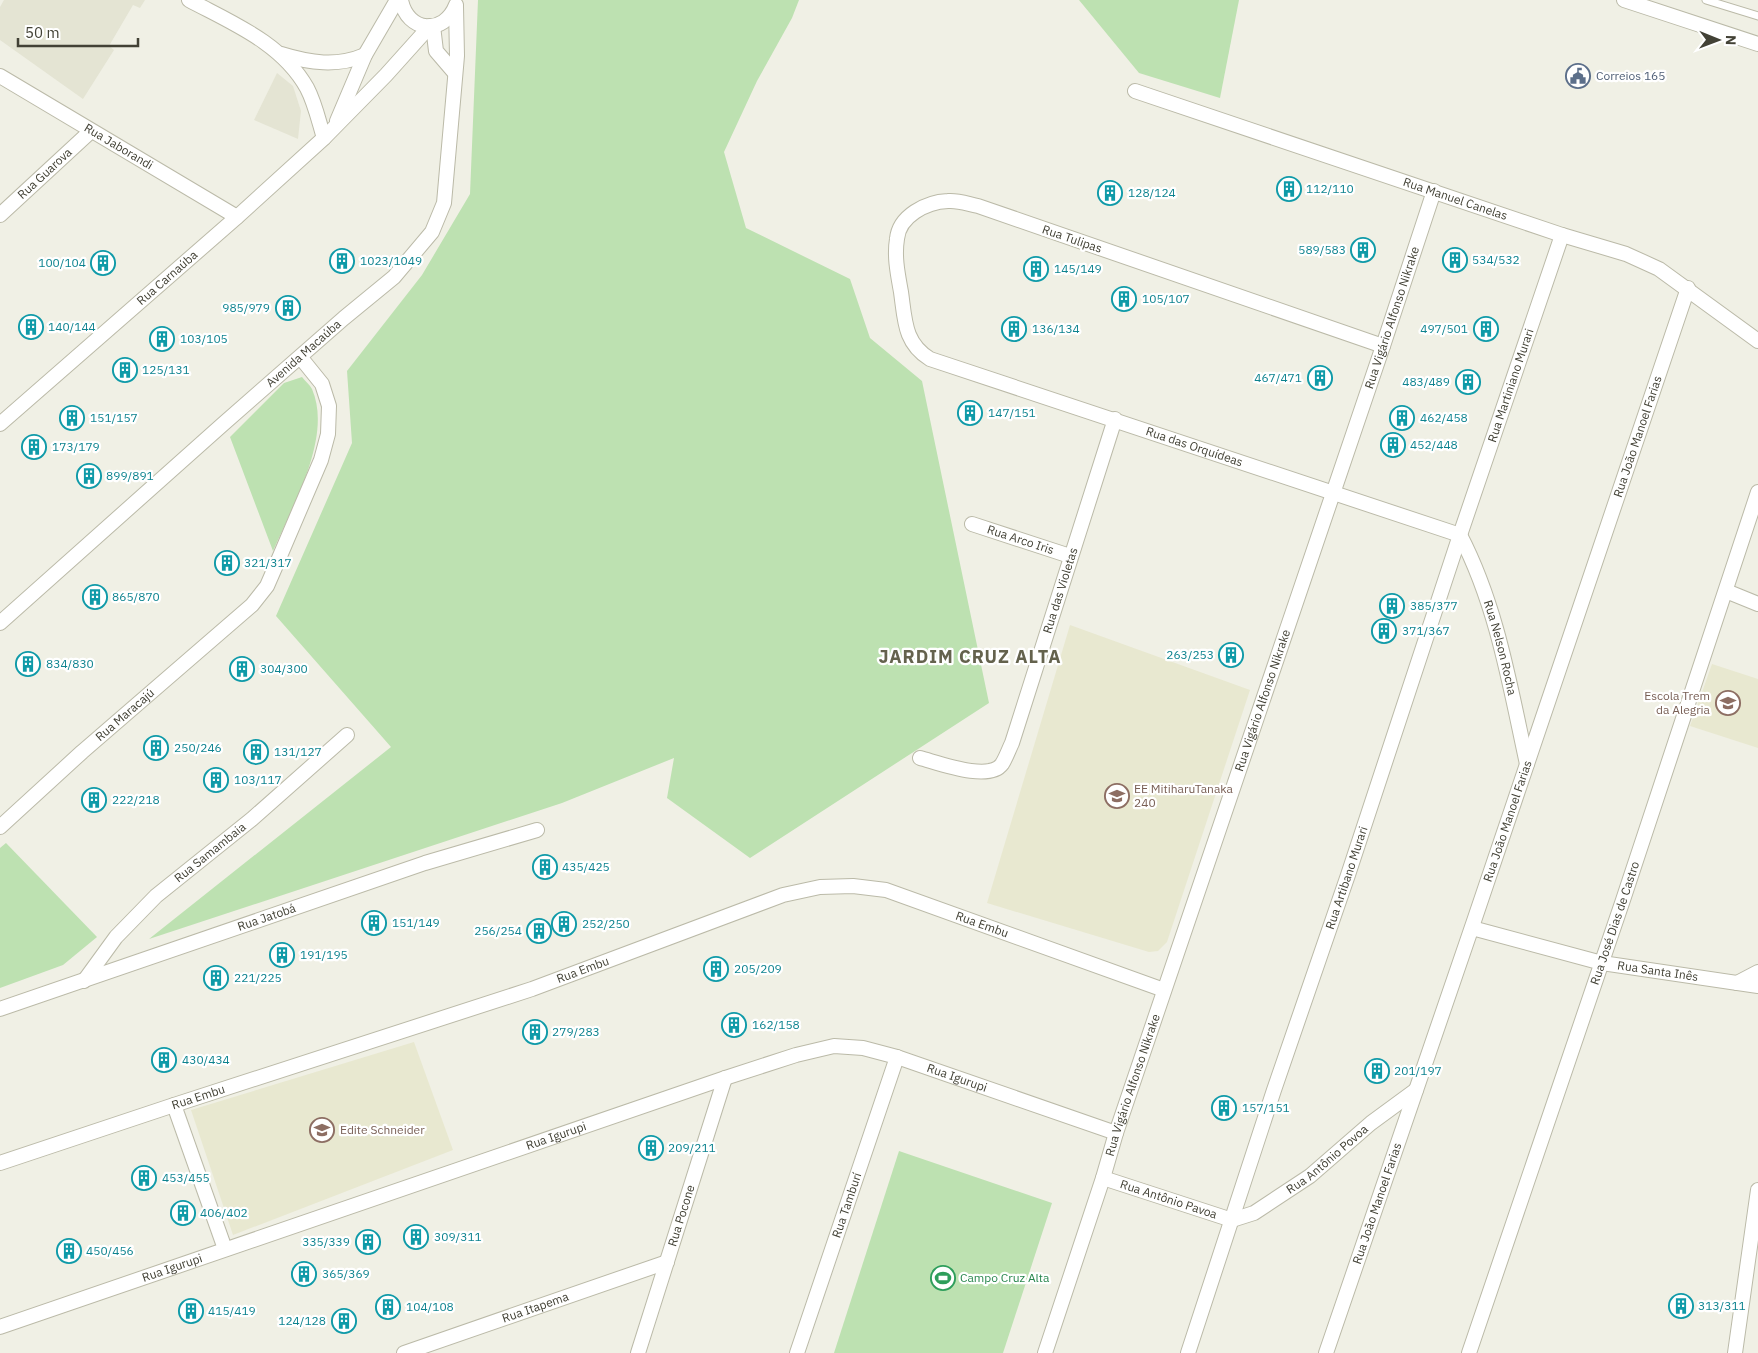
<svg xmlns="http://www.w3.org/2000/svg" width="1758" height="1353" viewBox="0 0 1758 1353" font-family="'IBM Plex Sans',sans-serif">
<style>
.residential{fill:#e4e4d3}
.education{fill:#e8e8d0}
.green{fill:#bde1b1}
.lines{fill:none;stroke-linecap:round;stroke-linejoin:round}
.lane-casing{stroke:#bbbaa8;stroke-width:9}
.street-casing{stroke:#bbbaa8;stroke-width:16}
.lane{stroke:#fff;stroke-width:7}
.street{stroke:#fff;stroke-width:14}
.labels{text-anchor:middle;stroke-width:4.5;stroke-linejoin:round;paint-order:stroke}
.service-label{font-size:12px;fill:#4e5e75;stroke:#fff;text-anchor:start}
.street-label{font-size:12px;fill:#424135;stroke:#fff}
.culture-label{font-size:12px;fill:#0d838f;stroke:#fff;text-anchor:start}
.education-label{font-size:12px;fill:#785e54;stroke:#fff;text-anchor:start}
.leisure-label{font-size:12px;fill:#27864d;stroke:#fff;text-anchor:start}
.district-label{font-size:18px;font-weight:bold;letter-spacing:1px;fill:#64624d;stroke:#fff}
</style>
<rect width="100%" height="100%" fill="#f0f0e5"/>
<g class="residential">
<path d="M4,0H145L140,8L133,5L109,46L114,50L83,99L0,40V7Z"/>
<path d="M277,73L293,86L301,111L298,139L254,120Z"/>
</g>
<g class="education">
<path d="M1070,625L1250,690L1167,942L1158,951L1149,952L987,903Z"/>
<path d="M1712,664L1758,679V748L1690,726Z"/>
<path d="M414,1042L453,1150L233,1235L191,1110Z"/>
</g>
<g class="green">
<path d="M478,0H799L792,18L757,81L724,152L746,228L850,279L870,338L922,381L989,703L750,858L667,798L674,758L562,803L149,939L391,747L276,616L352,443L347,371L422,275L470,194Z"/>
<path d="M1079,0H1239L1220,98L1139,73Z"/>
<path d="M302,377C305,381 310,385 312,389C333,437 292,507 273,551L230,437L284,383Z"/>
<path d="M6,843L97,937L63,965L0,988V848Z"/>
<path d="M899,1151L1052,1203L1003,1353H834Z"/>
</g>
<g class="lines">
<defs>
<path id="lane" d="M1706,0L1758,16"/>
<g id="street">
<path d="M189,0C232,23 282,43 307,88C315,103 319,122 324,138"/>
<path d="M401,0C407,32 444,36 456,5"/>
<path d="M1624,0L1758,44"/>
<path d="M433,26L436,51L454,72"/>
<path d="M281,54C310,63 337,67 365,55"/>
<path id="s1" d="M0,76L237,217"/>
<path id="s2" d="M1135,91L1562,235L1626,254L1659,269L1758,341"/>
<path d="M337,121L365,55L397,0"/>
<path id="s3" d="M0,215L91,131"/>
<path id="s4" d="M1383,346L978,206C968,204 958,200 948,201C926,202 899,216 897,239C894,257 898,275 901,292C905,320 904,343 930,359L1460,535"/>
<path id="s5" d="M0,424L237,217L324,138L386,75L430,26"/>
<path id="s6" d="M972,524L1070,556"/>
<path id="s7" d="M1460,535C1497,606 1510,686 1527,764"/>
<path d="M1726,591L1758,604"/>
<path id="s8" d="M0,623L222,425L344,318L394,277L432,232L444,203L457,56L456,7"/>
<path id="s9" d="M920,758C939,763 989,782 1002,764C1006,758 1009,749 1012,743L1115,419"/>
<path id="s10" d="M0,827L82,752L252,605L267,586L277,563L321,460L328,434L329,406L322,384L301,358"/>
<path id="s11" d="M1472,928L1602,963L1758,986"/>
<path id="s12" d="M84,981L116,937L156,896L252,819L347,735"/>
<path d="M1737,983L1758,972"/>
<path id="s13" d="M0,1009L425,863L537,830"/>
<path d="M174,1105L225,1249"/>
<path id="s14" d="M0,1163L174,1105L532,989L783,895L820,887L853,886L886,890L1164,990"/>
<path id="s15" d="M1103,1178L1232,1220"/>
<path id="s16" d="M1232,1220L1254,1213L1310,1176L1371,1123L1416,1090"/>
<path id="s17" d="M0,1327L725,1078L796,1055L834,1046L863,1048L897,1057L1116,1133"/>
<path id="s18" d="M404,1353L667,1262"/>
<path id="s19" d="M638,1353L725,1078"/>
<path id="s20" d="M797,1353L897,1057"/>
<path id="s21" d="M1045,1353L1103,1178L1116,1133L1383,346L1434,191"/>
<path id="s22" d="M1188,1353L1274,1090L1348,875L1460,535L1562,235"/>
<path id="s23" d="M1326,1353L1475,918L1688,288"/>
<path id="s24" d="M1469,1353L1623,900L1758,492"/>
<path d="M1735,1353L1758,1190"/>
</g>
</defs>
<use href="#lane" class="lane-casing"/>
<use href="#street" class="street-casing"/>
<use href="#lane" class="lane"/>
<use href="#street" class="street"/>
</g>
<defs>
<symbol id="civic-ring" viewBox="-11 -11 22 22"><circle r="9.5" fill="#fff" stroke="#5c6f8a" stroke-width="1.5"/><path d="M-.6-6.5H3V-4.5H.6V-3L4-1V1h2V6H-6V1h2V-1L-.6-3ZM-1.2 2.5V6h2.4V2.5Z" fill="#5c6f8a"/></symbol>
<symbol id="building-ring" viewBox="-11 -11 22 22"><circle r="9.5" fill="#fff" stroke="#0f9aa8" stroke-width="1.5"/><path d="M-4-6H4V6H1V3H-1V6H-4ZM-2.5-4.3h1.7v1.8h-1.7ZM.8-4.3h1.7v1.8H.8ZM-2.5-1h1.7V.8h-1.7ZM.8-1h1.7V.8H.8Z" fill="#0f9aa8"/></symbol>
<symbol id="school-ring" viewBox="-11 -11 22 22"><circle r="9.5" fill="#fff" stroke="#8d6e63" stroke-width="1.5"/><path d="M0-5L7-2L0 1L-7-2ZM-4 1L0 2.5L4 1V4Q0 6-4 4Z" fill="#8d6e63"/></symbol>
<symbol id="stadium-ring" viewBox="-11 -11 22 22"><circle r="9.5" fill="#fff" stroke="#2e9e5b" stroke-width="1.5"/><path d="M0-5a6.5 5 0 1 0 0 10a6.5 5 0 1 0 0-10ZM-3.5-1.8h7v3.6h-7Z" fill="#2e9e5b"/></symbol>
</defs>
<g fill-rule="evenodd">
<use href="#civic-ring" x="1564" y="62" width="28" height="28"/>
<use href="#building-ring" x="1275" y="175" width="28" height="28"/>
<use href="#building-ring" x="1096" y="179" width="28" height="28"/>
<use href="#building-ring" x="1349" y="236" width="28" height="28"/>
<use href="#building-ring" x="1441" y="246" width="28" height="28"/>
<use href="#building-ring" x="328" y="247" width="28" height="28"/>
<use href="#building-ring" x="89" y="249" width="28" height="28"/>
<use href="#building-ring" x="1022" y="255" width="28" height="28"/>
<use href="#building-ring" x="1110" y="285" width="28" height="28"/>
<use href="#building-ring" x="274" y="294" width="28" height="28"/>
<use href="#building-ring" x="17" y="313" width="28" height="28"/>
<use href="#building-ring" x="1000" y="315" width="28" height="28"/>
<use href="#building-ring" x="1472" y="315" width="28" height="28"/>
<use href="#building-ring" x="148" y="325" width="28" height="28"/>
<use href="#building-ring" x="111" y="356" width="28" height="28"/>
<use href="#building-ring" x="1306" y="364" width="28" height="28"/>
<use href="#building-ring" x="1454" y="368" width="28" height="28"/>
<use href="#building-ring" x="956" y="399" width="28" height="28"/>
<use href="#building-ring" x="58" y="404" width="28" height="28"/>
<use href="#building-ring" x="1388" y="404" width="28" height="28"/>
<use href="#building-ring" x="1379" y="431" width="28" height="28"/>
<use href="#building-ring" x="20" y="433" width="28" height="28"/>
<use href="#building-ring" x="75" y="462" width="28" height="28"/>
<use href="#building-ring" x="213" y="549" width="28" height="28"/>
<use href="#building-ring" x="81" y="583" width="28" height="28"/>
<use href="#building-ring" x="1378" y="592" width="28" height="28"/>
<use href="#building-ring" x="1370" y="617" width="28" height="28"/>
<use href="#building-ring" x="1217" y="641" width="28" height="28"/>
<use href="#building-ring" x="14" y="650" width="28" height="28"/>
<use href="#building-ring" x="228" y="655" width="28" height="28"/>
<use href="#school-ring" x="1714" y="689" width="28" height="28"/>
<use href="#building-ring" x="142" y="734" width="28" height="28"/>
<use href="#building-ring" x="242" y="738" width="28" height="28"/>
<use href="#building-ring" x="202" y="766" width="28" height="28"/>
<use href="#school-ring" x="1103" y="782" width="28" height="28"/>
<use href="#building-ring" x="80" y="786" width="28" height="28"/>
<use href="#building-ring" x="531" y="853" width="28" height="28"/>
<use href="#building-ring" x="360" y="909" width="28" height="28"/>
<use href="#building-ring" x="550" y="910" width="28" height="28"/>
<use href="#building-ring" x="525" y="917" width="28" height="28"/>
<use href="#building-ring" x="268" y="941" width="28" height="28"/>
<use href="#building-ring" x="702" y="955" width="28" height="28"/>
<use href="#building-ring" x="202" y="964" width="28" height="28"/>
<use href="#building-ring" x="720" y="1011" width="28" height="28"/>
<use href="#building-ring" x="521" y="1018" width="28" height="28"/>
<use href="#building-ring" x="150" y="1046" width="28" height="28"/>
<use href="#building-ring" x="1363" y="1057" width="28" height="28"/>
<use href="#building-ring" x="1210" y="1094" width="28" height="28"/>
<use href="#school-ring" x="308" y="1116" width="28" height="28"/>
<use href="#building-ring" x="637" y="1134" width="28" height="28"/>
<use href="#building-ring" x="130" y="1164" width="28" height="28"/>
<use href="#building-ring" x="169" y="1199" width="28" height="28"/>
<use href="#building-ring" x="402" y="1223" width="28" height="28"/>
<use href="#building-ring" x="354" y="1228" width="28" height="28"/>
<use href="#building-ring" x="55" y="1237" width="28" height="28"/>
<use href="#building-ring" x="290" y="1260" width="28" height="28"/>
<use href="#stadium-ring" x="929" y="1264" width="28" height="28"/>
<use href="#building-ring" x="1667" y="1292" width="28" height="28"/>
<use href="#building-ring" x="374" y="1293" width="28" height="28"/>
<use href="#building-ring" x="177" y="1297" width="28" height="28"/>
<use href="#building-ring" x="330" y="1307" width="28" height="28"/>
</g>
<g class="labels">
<g class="service-label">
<text x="1596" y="80">Correios 165</text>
</g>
<g class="street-label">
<text dy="4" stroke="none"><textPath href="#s1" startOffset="138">Rua Jaborandi</textPath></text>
<text dy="4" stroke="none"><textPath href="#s3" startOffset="61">Rua Guarova</textPath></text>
<text dy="4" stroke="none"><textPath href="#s2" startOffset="338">Rua Manuel Canelas</textPath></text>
<text transform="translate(1072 239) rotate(19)" y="4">Rua Tulipas</text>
<text dy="4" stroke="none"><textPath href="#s5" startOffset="222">Rua Carnaúba</textPath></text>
<text dy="4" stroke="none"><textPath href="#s21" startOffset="1092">Rua Vigário Alfonso Nikrake</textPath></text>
<text dy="4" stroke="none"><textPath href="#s8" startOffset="406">Avenida Macaúba</textPath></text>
<text dy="4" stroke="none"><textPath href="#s22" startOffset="1020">Rua Martiniano Murari</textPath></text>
<text dy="4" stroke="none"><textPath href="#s23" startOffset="968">Rua João Manoel Farias</textPath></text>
<text dy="4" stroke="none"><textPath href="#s4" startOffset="936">Rua das Orquídeas</textPath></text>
<text dy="4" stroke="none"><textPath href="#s6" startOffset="51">Rua Arco Iris</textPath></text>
<text dy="4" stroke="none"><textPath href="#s9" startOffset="269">Rua das Violetas</textPath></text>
<text dy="4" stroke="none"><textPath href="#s7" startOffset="120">Rua Nelson Rocha</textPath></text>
<text dy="4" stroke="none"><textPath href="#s21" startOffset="688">Rua Vigário Alfonso Nikrake</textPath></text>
<text dy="4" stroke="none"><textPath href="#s10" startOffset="168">Rua Maracajú</textPath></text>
<text dy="4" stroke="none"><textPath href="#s23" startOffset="562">Rua João Manoel Farias</textPath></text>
<text dy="4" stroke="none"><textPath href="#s12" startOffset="181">Rua Samambaia</textPath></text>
<text dy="4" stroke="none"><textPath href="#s22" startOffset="501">Rua Artibano Murari</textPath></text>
<text dy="4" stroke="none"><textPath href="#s13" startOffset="282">Rua Jatobá</textPath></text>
<text dy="4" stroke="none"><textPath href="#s24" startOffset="454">Rua José Dias de Castro</textPath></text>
<text dy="4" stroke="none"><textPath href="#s14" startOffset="1034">Rua Embu</textPath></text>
<text dy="4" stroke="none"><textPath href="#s14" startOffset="614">Rua Embu</textPath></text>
<text dy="4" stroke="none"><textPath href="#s11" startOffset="191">Rua Santa Inês</textPath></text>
<text dy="4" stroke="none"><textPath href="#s17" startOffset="1008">Rua Igurupi</textPath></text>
<text dy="4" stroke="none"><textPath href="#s21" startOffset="282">Rua Vigário Alfonso Nikrake</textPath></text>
<text dy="4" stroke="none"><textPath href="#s14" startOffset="209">Rua Embu</textPath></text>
<text dy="4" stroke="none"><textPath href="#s17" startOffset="588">Rua Igurupi</textPath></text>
<text dy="4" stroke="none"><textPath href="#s16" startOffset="114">Rua Antônio Povoa</textPath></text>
<text dy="4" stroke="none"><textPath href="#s15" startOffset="69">Rua Antônio Pavoa</textPath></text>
<text dy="4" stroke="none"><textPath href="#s23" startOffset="158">Rua João Manoel Farias</textPath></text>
<text dy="4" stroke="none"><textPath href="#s20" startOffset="156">Rua Tamburí</textPath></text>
<text dy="4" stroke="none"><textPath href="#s19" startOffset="144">Rua Pocone</textPath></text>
<text dy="4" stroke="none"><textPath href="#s17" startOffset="182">Rua Igurupi</textPath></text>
<text dy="4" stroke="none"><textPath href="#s18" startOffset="139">Rua Itapema</textPath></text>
</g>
<g class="culture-label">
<text x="1306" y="193">112/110</text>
<text x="1128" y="197">128/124</text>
<text x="1346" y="254" text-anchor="end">589/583</text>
<text x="1472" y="264">534/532</text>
<text x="360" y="265">1023/1049</text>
<text x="86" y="267" text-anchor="end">100/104</text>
<text x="1054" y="273">145/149</text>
<text x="1142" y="303">105/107</text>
<text x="270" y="312" text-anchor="end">985/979</text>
<text x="48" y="331">140/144</text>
<text x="1032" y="333">136/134</text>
<text x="1468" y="333" text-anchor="end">497/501</text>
<text x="180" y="343">103/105</text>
<text x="142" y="374">125/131</text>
<text x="1302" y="382" text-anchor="end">467/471</text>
<text x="1450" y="386" text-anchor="end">483/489</text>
<text x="988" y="417">147/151</text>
<text x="90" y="422">151/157</text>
<text x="1420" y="422">462/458</text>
<text x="1410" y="449">452/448</text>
<text x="52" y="451">173/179</text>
<text x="106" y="480">899/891</text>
<text x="244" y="567">321/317</text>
<text x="112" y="601">865/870</text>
<text x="1410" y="610">385/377</text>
<text x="1402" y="635">371/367</text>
<text x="1214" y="659" text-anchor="end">263/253</text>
<text x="46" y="668">834/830</text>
<text x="260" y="673">304/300</text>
<text x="174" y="752">250/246</text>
<text x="274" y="756">131/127</text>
<text x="234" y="784">103/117</text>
<text x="112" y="804">222/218</text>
<text x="562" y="871">435/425</text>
<text x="392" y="927">151/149</text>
<text x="582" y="928">252/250</text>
<text x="522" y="935" text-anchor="end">256/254</text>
<text x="300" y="959">191/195</text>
<text x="734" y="973">205/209</text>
<text x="234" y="982">221/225</text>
<text x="752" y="1029">162/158</text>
<text x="552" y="1036">279/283</text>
<text x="182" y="1064">430/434</text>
<text x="1394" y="1075">201/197</text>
<text x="1242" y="1112">157/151</text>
<text x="668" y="1152">209/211</text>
<text x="162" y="1182">453/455</text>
<text x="200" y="1217">406/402</text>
<text x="434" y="1241">309/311</text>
<text x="350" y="1246" text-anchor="end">335/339</text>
<text x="86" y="1255">450/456</text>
<text x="322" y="1278">365/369</text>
<text x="1698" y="1310">313/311</text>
<text x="406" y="1311">104/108</text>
<text x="208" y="1315">415/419</text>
<text x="326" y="1325" text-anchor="end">124/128</text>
</g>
<g class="education-label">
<text x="1710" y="700" text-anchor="end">Escola Trem<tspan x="1710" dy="14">da Alegria</tspan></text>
<text x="1134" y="793">EE MitiharuTanaka<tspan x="1134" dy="14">240</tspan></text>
<text x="340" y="1134">Edite Schneider</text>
</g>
<g class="leisure-label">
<text x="960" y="1282">Campo Cruz Alta</text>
</g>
<g class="district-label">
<text x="970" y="663">JARDIM CRUZ ALTA</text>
</g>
</g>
<g transform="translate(1718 40) rotate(91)" stroke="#ffffff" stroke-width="4" paint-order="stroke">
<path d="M0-4L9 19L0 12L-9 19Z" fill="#424135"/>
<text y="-8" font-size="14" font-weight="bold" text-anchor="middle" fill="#424135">N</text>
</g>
<path d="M18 38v8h120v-8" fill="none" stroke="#424135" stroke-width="2.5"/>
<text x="25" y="38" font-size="15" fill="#424135" stroke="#ffffff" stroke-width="4" paint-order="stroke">50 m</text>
</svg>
